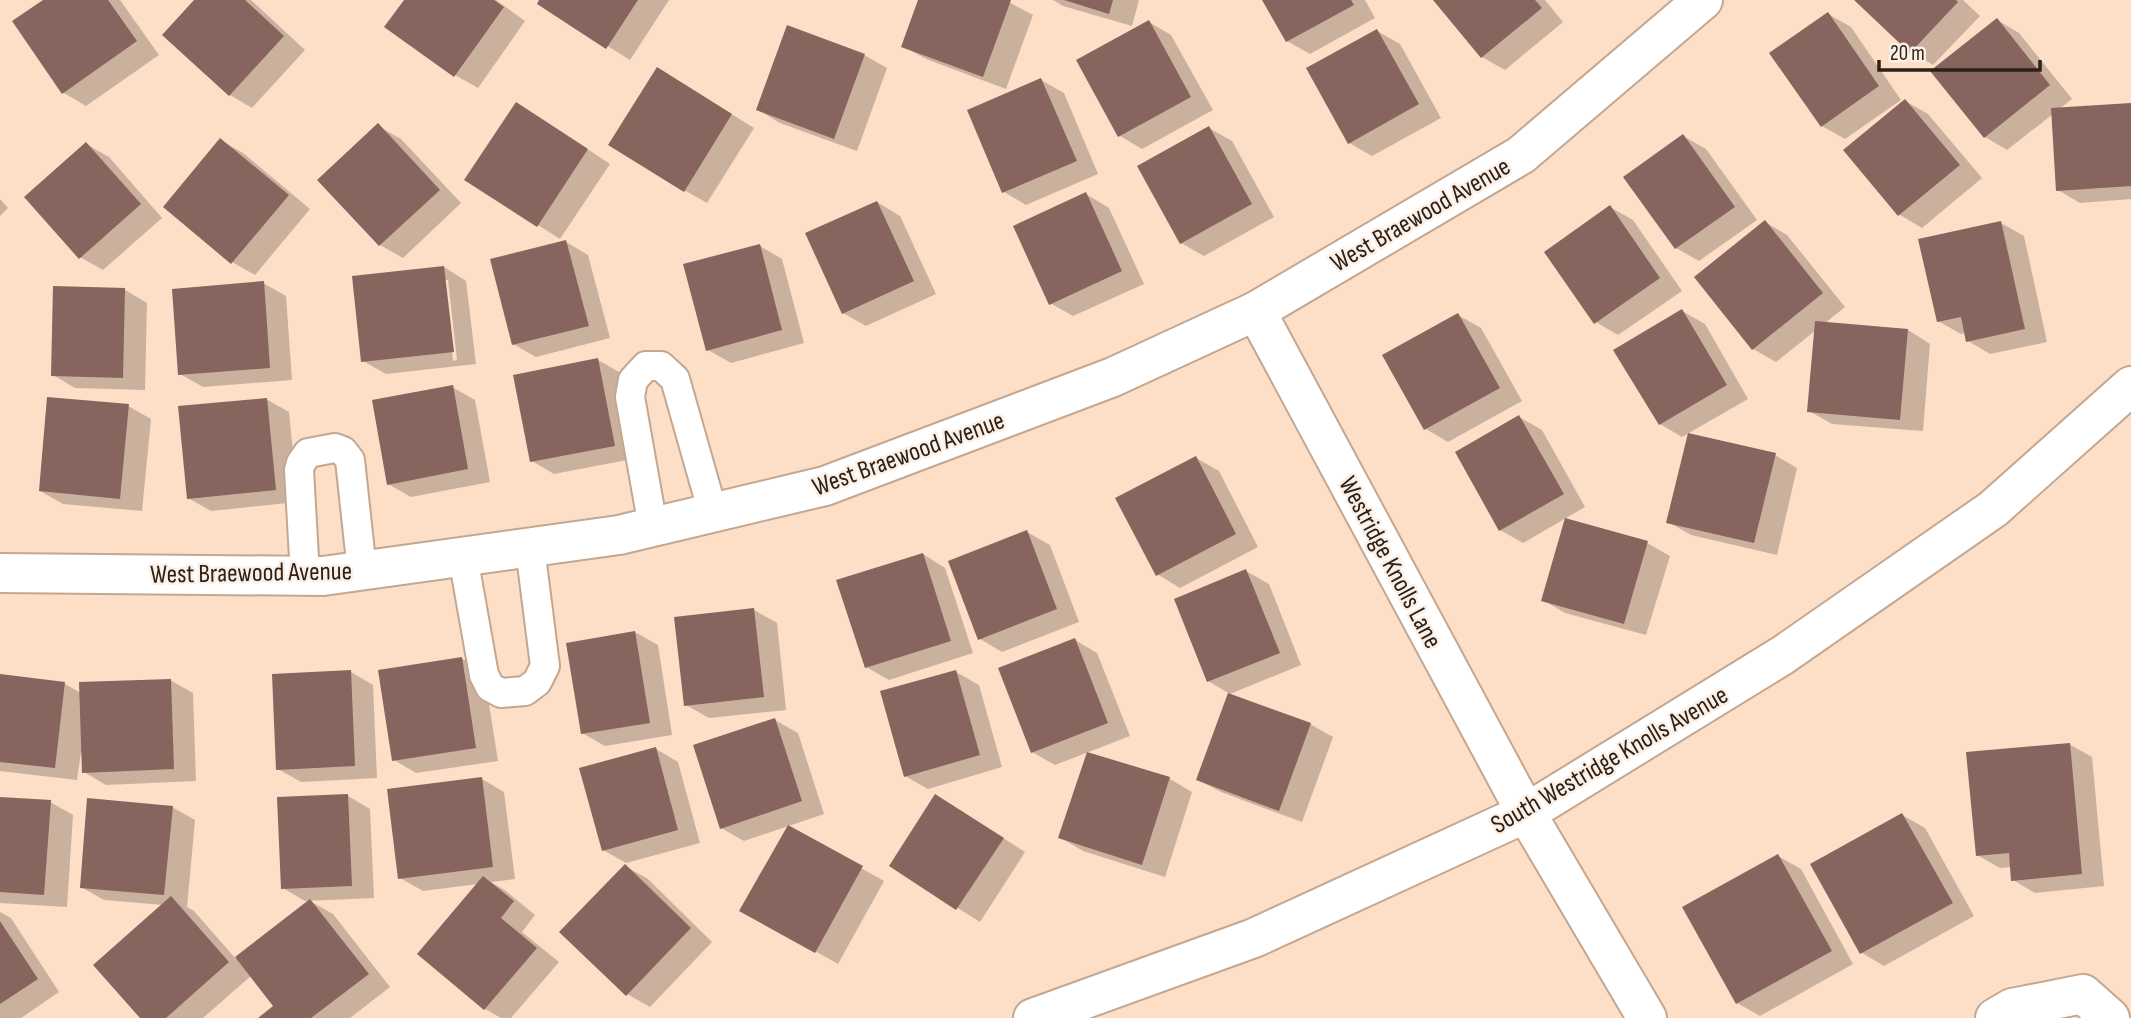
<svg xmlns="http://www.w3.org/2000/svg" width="2131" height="1018" viewBox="0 0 2131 1018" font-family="'Sofia Sans Condensed',sans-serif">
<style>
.shadow{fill:#0003;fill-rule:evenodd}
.building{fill:#87645e}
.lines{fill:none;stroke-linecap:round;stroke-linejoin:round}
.service-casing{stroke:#c4a790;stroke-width:32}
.minor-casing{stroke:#c4a790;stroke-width:42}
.tertiary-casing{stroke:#c4a790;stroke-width:42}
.service{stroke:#fff;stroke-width:28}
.minor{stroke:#fff;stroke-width:38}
.tertiary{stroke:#fff;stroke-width:38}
.labels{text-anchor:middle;stroke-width:5;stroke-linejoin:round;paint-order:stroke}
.street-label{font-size:26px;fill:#2c2118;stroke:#fcefe6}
</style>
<rect width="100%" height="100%" fill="#fddec6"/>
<g class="shadow">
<path d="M46,0H120L159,55L86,106L64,93Z"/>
<path d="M196,0H251L305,50L252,108L230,95Z"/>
<path d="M406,0H496L525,21L478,88L455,75L387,27Z"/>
<path d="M541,0H669L630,60L539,3Z"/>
<path d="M920,0H1005L1033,15L1006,89L926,59L903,46Z"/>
<path d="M1053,0H1139L1132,26L1063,6Z"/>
<path d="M1264,0H1365L1375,18L1310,54L1287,41Z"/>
<path d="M1435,0H1545L1563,22L1505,70L1482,57Z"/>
<path d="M1856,0H1963L1980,16L1933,65L1911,52Z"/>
<path d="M1828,14L1851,27L1901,100L1845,139L1822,126Z"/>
<path d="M1997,20L2019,33L2072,99L2058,110L2131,105V199L2080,203L2058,190L2053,114L2007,150L1985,137Z"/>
<path d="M1149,22L1171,35L1213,110L1142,149L1120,136Z"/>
<path d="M1377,31L1400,44L1441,118L1372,156L1349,143Z"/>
<path d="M864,55L887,68L857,151L780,123L758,110Z"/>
<path d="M1041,80L1064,93L1098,174L1026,205L1004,192Z"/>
<path d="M680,82L754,128L707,203L684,190Z"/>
<path d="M1905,101L1928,114L1982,178L1922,228L1900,215L1845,150Z"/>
<path d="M539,117L610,164L560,239L467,180Z"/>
<path d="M378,126L401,139L461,203L403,258L380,245Z"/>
<path d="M1209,128L1232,141L1274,217L1204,256L1181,243Z"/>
<path d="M1683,136L1706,149L1757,220L1699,261L1676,248L1625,177Z"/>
<path d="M220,140L243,153L310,209L255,275L232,262Z"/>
<path d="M86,144L109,157L162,218L103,270L80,257Z"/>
<path d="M1086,194L1109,208L1144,284L1073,316L1050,303Z"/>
<path d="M0,199L8,208L0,216Z"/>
<path d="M877,202L900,216L936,294L866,326L843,313Z"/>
<path d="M1610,207L1633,220L1682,291L1618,335L1596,322Z"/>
<path d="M1765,222L1787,235L1845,307L1824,324L1908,330L1930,344L1923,431L1832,424L1809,411L1816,330L1776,362L1753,349Z"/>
<path d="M2001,223L2024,236L2047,342L1990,354L1968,341L1966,333L1961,334L1938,321Z"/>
<path d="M566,242L588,255L610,338L536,357L513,344Z"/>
<path d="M760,246L782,259L804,343L731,363L708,350Z"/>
<path d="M444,267L466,281L476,364L386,374L363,361ZM444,280H448L457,360L453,361Z"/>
<path d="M263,283L286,296L292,380L203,387L180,374Z"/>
<path d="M125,290L147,303L145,390L75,388L53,375Z"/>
<path d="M1682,311L1705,324L1748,399L1682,437L1660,424Z"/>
<path d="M1458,315L1481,328L1522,401L1448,442L1426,429Z"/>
<path d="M598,360L621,373L637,458L554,474L532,461Z"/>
<path d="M452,387L475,400L490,482L411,497L388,484Z"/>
<path d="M266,399L289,412L298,502L211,511L188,498Z"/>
<path d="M128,406L151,419L142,511L63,504L40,491Z"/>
<path d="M1519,417L1542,430L1585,507L1523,543L1500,530Z"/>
<path d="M1775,455L1797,468L1777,555L1691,535L1668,522Z"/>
<path d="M1196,458L1219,471L1258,547L1180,588L1157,574Z"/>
<path d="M1027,532L1050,545L1079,622L1002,652L980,639Z"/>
<path d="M1647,543L1670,556L1646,635L1565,613L1543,600Z"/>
<path d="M923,554L945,568L973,653L889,680L866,667Z"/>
<path d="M1246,571L1269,584L1301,665L1230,694L1208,681Z"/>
<path d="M754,610L777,623L786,710L709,718L686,705Z"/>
<path d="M635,632L658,645L672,735L605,746L582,733Z"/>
<path d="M1075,640L1097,653L1130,736L1055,765L1032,752Z"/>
<path d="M461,658L484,672L498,761L416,773L394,760Z"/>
<path d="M351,672L373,685L377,778L301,782L278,769Z"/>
<path d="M956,672L979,685L1002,767L928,789L905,776Z"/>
<path d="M0,676L65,684L81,693L170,680L193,693L196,781L106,785L84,772L83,752H81L77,780L0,771Z"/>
<path d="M775,720L798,733L824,814L744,841L721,828Z"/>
<path d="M1310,724L1333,737L1302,822L1221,792L1198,780Z"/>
<path d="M2069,744L2092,757L2104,886L2035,893L2013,880L2012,867L2000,868L1977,855Z"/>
<path d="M656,749L678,762L700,843L626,863L603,850Z"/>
<path d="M1088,754L1170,779L1192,792L1165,877L1083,851L1061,838Z"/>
<path d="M482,779L504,792L515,879L491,882L506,891L535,915L522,932L559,962L511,1018H501L485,1009L419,954L478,884L423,891L400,878Z"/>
<path d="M348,796L370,809L374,898L305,901L283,888Z"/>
<path d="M0,799L50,802L73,815L67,907L0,903Z"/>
<path d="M172,807L195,820L187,907L194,911L236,959L310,901L333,914L390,987L350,1018H262L276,1006L252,975L203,1018H143L164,905L104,900L81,887Z"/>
<path d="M958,809L1025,852L980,922L891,866Z"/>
<path d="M1902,815L1925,828L1974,916L1884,966L1862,953Z"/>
<path d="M788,827L884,881L838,964L742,910Z"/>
<path d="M1778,856L1801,869L1853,964L1760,1016L1737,1003Z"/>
<path d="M625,866L648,879L712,942L650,1007L627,994Z"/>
<path d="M0,912L11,918L59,992L21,1018H0Z"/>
</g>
<g class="building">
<path d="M43,0H108L137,41L62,94L12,21Z"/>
<path d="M194,0H245L284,36L229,96L162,35Z"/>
<path d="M404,0H494L504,7L454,77L384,27Z"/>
<path d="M539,0H638L606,49L537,4Z"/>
<path d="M918,0H1011L983,77L901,47Z"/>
<path d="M1064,0H1113L1109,14Z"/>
<path d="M1262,0H1351L1354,5L1286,42Z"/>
<path d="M1433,0H1535L1542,8L1481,58Z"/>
<path d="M1854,0H1956L1958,2L1910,53Z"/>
<path d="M1828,12L1879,86L1821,127L1769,53Z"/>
<path d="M1997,18L2050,85L1984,138L1930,71Z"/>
<path d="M1149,20L1191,97L1118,137L1076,60Z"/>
<path d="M787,25L865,54L834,139L756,110Z"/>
<path d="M1377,29L1419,104L1348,144L1306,68Z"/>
<path d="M657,67L732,114L684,192L608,145Z"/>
<path d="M1041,78L1077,161L1002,193L967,110Z"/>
<path d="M1905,99L1960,165L1898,216L1843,150Z"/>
<path d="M516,102L588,149L537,227L464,180Z"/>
<path d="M2131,103V186L2056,191L2051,108Z"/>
<path d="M378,123L440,190L379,246L317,180Z"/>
<path d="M1209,126L1252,204L1180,244L1137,166Z"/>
<path d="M1683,134L1735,207L1675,249L1623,177Z"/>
<path d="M220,138L289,195L231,264L163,207Z"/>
<path d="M86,142L141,204L79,259L24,197Z"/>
<path d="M1086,192L1122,271L1049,305L1013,226Z"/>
<path d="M877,201L914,281L842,314L805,233Z"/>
<path d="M1610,205L1660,278L1594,324L1544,252Z"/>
<path d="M1765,220L1823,293L1752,350L1694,277Z"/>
<path d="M2001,221L2025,329L1966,342L1961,317L1937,322L1918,239Z"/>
<path d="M566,240L589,326L512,345L490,259Z"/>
<path d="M760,244L782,330L706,351L683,264Z"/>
<path d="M444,266L454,352L361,362L352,276Z"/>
<path d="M264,281L270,368L178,375L172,289Z"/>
<path d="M53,286L125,288L123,378L51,376Z"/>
<path d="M1682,309L1727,385L1659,425L1613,350Z"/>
<path d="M1458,313L1500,388L1424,430L1382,355Z"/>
<path d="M1815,321L1908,329L1900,420L1807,412Z"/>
<path d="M598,358L615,446L530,462L513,375Z"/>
<path d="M453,385L468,469L387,485L372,400Z"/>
<path d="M47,397L129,404L120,499L39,491Z"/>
<path d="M267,398L276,490L187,499L178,406Z"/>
<path d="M1519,415L1564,494L1499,531L1455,452Z"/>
<path d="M1688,433L1776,453L1754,543L1666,523Z"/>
<path d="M1196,456L1236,534L1156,576L1115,498Z"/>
<path d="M1565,518L1648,541L1624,624L1541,601Z"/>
<path d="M1027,530L1057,609L978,640L948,561Z"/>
<path d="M923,553L951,641L865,668L836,580Z"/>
<path d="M1246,569L1280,653L1207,682L1174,599Z"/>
<path d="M754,608L764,697L684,706L674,617Z"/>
<path d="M635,631L650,723L581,734L566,643Z"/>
<path d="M1075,638L1108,723L1031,753L998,668Z"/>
<path d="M462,657L476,748L392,761L378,670Z"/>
<path d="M351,670L355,766L276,770L272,674Z"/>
<path d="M956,670L980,755L904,777L880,691Z"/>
<path d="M0,674L65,682L55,768L0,762Z"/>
<path d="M171,679L174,769L82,773L79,682Z"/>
<path d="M1228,693L1311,723L1279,811L1196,780Z"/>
<path d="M775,718L802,801L720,829L693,745Z"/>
<path d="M2070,743L2082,874L2011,881L2009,853L1976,856L1966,752Z"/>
<path d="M656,747L678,830L602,851L579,768Z"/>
<path d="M1087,752L1170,777L1142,865L1058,838Z"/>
<path d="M482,777L493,867L398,879L387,789Z"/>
<path d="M348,794L352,886L281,889L277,797Z"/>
<path d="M935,794L1004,838L956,910L889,866Z"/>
<path d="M0,797L51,800L44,895L0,892Z"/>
<path d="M87,798L173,806L164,895L80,888Z"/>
<path d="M1902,813L1953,903L1860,954L1810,864Z"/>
<path d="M788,825L863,866L815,953L739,911Z"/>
<path d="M1778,854L1832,951L1736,1004L1682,907Z"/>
<path d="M625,864L691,928L626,996L559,932Z"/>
<path d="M483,876L514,901L501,918L537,948L484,1010L417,954Z"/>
<path d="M171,896L229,962L166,1018H140L93,965Z"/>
<path d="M310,899L369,974L311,1018H258L273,1006L235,957Z"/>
<path d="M0,921L38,979L0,1004Z"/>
</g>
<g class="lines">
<defs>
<g id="service">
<path d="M653,527L630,397L633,380L646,366H661L675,379L713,513"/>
<path d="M463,557L484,675L490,687L501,693L525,691L537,682L545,666L530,548"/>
<path d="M305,576L299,470L301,463L308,453L335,448L343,451L350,460L362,571"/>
</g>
<g id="minor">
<path d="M1256,311L1526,813L1647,1018"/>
<path d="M0,573L323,576L619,535L825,486L1113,377L1256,311L1521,155L1703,0"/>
<path d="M1995,1018L2012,1008L2083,994L2110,1018"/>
</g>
<path id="tertiary" d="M1033,1018L1254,938L1526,813L1783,655L1993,509L2131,386"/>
</defs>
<use href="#service" class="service-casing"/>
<use href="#minor" class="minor-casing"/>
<use href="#tertiary" class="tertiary-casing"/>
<use href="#service" class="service"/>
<use href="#minor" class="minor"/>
<use href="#tertiary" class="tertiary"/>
</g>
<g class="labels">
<g class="street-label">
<text transform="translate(1420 214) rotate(-30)" y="9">West Braewood Avenue</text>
<text transform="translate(908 453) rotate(-20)" y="9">West Braewood Avenue</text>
<text transform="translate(1391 562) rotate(62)" y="9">Westridge Knolls Lane</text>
<text transform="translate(251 572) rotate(-1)" y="9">West Braewood Avenue</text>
<text transform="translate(1609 759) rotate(-30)" y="9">South Westridge Knolls Avenue</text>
</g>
</g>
<path d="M1879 60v10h161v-10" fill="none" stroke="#2c2118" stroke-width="3.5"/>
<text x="1890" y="60" font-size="21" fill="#2c2118" stroke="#fcefe6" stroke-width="5" paint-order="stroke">20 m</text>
</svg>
